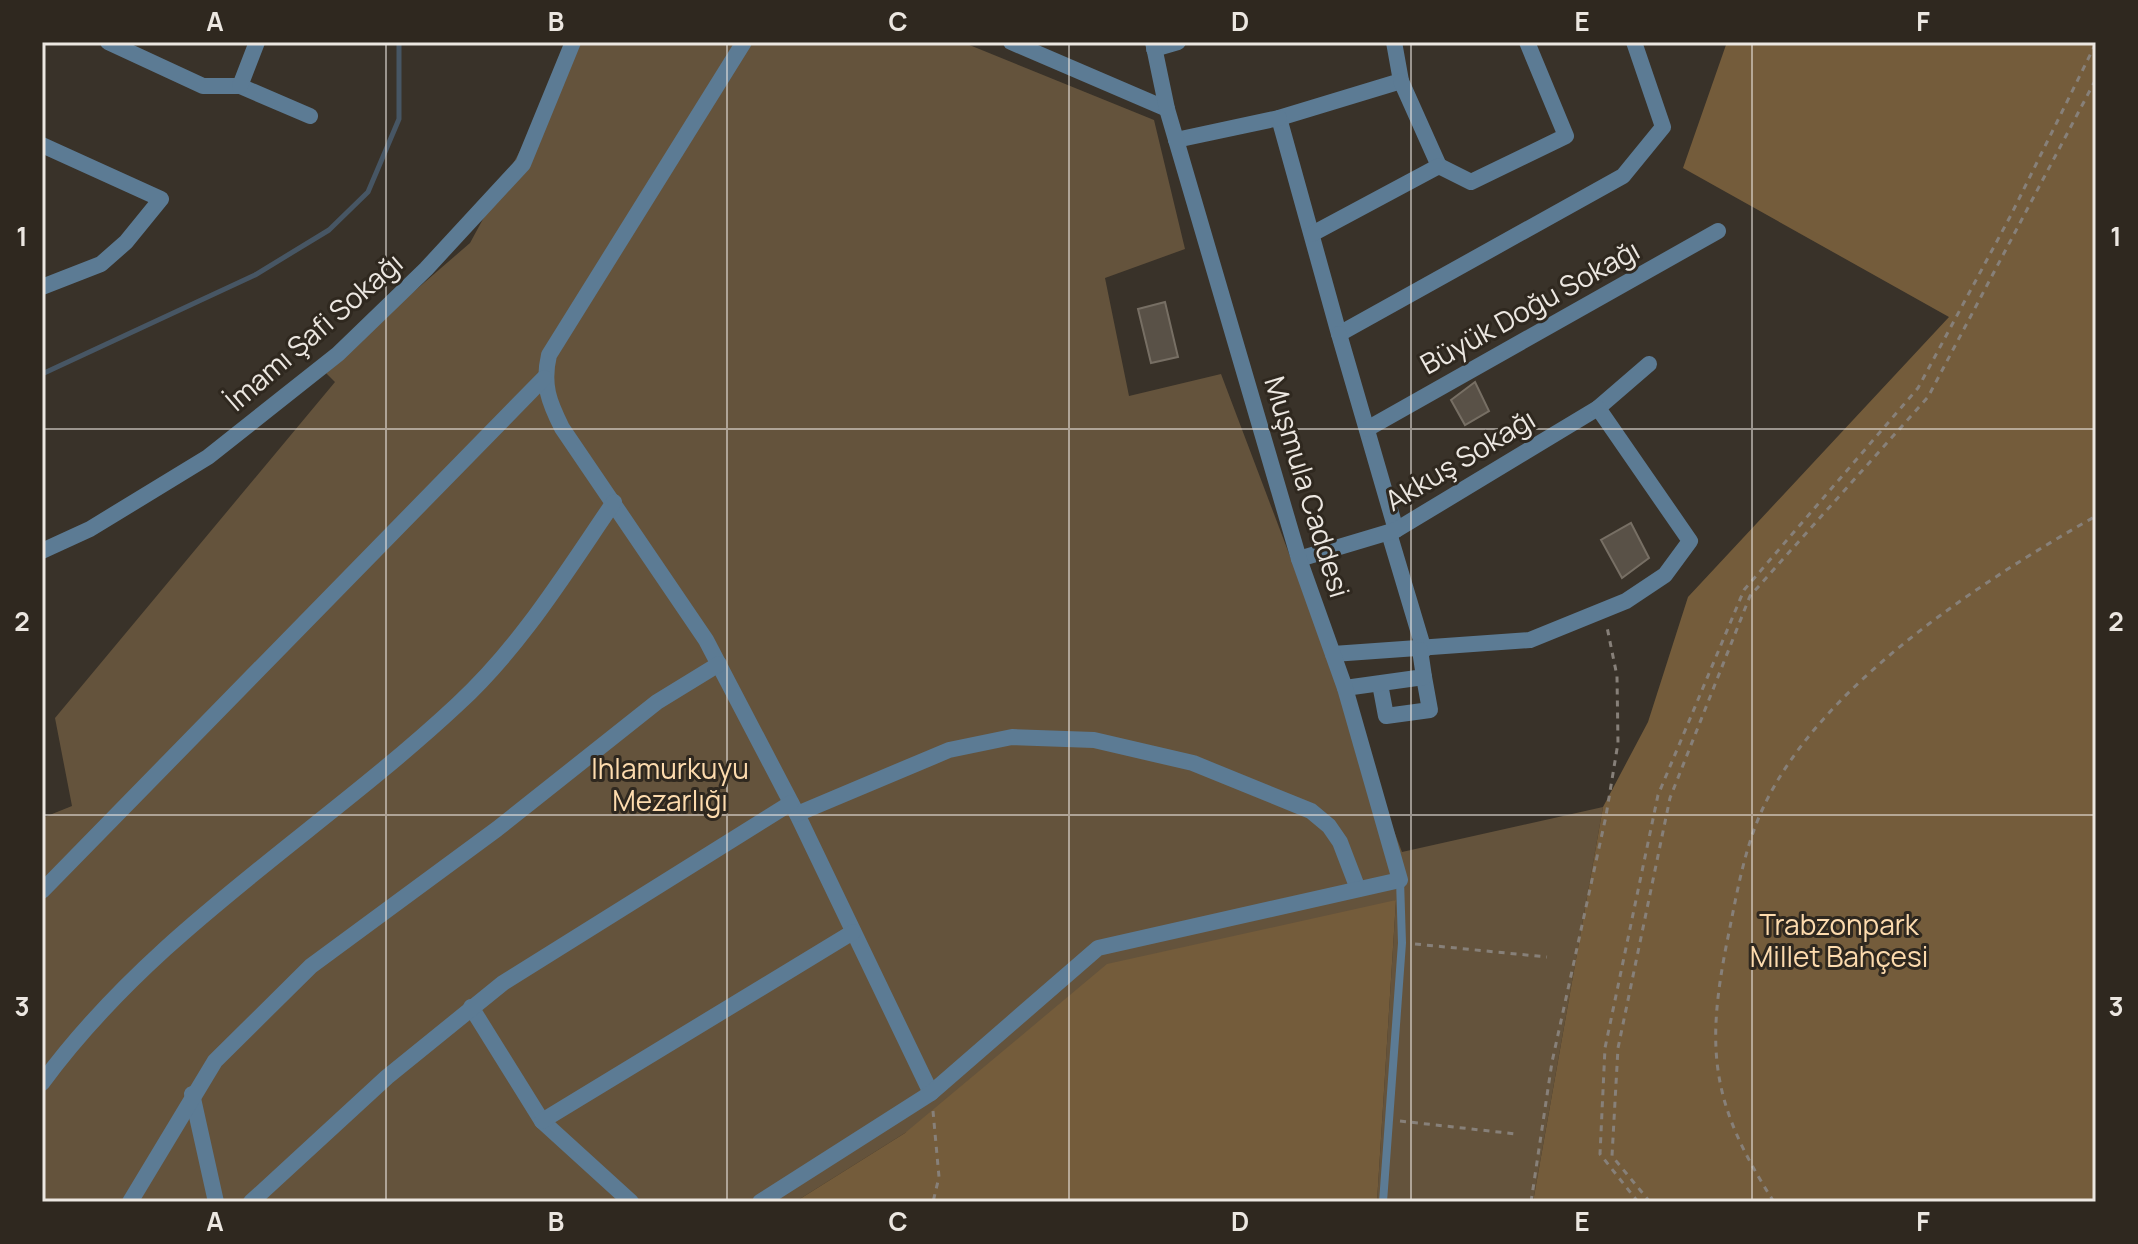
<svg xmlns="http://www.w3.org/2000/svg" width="2138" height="1244" viewBox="0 0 2138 1244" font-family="Manrope,sans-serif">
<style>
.green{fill:#64533c}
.forest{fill:#745c3b}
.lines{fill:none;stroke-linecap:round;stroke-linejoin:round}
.stream{stroke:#475664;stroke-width:5}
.building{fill:#595147;stroke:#776f64;stroke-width:2}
.path{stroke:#878079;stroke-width:3;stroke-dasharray:6 6;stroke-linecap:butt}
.service{stroke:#5c7b94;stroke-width:8}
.minor{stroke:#5c7b94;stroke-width:16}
.grid{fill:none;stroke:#ece7e1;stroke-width:2;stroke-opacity:0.55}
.labels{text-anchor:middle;stroke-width:6;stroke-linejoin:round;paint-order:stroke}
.street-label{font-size:28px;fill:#ece7e1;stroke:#2f281f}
.park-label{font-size:28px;fill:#fddbae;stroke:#2f281f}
.neatline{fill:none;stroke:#ece7e1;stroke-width:3}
.grid-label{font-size:26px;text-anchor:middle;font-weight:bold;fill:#ece7e1}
</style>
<rect width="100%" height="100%" fill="#393229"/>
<path class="green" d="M579,42H962L1154,120L1185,249L1105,278L1129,396L1221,374L1402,852L1603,807L1533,1202H1377L1396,900L905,1133L795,1202H42V818L72,806L55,718L335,382L323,370L470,243Z"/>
<g class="forest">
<path d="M1727,42H2096V1202H1533L1603,807L1648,722L1688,597L1949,317L1683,168Z"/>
<path d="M1396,900L1377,1202H795L905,1133L1107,964Z"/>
</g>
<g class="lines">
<path class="stream" d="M42,374L255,275L329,230L368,192L399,119V42"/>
</g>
<g class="building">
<path d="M1165,302L1178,357L1151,363L1138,309Z"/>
<path d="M1475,382L1489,411L1465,425L1451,400Z"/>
<path d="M1631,523L1649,558L1622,578L1601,540Z"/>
</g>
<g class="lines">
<g class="path">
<path d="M1415,944L1547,957"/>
<path d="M933,1111L939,1177L933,1202"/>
<path d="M1400,1121L1516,1134"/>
<path d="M1531,1202L1552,1062L1606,816L1618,743L1617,676L1607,627"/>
<path d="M1638,1202L1600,1154L1605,1048L1658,795L1744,590L1918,388L2011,215L2096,43"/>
<path d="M1650,1202L1612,1156L1618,1048L1670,798L1750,596L1928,397L2096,79"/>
<path d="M1774,1202C1711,1104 1705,1050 1728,937C1737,893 1744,849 1763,808C1820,685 1980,582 2096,516"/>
</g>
<path class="service" d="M1383,1202L1402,943L1400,880"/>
<g class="minor">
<path d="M108,42L203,86H240L310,116"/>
<path d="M744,42L549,355C542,385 549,402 562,428L706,640L797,814L931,1093"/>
<path d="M1011,42L1167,109"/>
<path d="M1394,42L1401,81L1279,118L1339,334L1623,176L1663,127L1634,42"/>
<path d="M1154,49L1178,42"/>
<path d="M1401,81L1439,166"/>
<path d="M240,86L257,42"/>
<path d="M1176,140L1279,118"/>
<path d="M42,145L161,199L126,242L101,264L42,287"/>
<path d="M1312,234L1439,166L1471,182L1566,136L1527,42"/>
<path d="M1339,334L1396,530"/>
<path d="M1367,429L1718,231"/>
<path d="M1389,533L1424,650"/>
<path d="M42,551L90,529L208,457L338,354L426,269L523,164L573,42"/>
<path d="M1299,559L1396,530L1598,408L1649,364"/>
<path d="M1333,654L1530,640L1626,601L1665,575L1690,541L1598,408"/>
<path d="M1380,684L1386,716L1430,710L1424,677"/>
<path d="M1345,688L1424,677L1420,650"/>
<path d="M797,814L949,750L1012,737L1094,740L1193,763L1311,811L1329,826L1340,842L1358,889"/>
<path d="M42,891L544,378"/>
<path d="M471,1007L542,1121L631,1202"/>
<path d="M42,1083C155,929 320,833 458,704C521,646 566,572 614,502"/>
<path d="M192,1094L216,1202"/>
<path d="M542,1121L853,932"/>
<path d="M130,1202L215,1061L311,966L497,829L657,702L719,664"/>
<path d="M251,1202L387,1077L503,983L791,803"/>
<path d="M760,1202L931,1093L1098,948L1400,880L1345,688L1299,559L1167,109L1153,42"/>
</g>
</g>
<path class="grid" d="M386,42V1202M727,42V1202M1069,42V1202M1411,42V1202M1752,42V1202M42,429H2096M42,815H2096"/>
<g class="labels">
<g class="street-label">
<text transform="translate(1530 307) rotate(-29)" y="10">Büyük Doğu Sokağı</text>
<text transform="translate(314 332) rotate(-41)" y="10">İmamı Şafi Sokağı</text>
<text transform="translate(1460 460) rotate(-31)" y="10">Akkuş Sokağı</text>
<text transform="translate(1307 487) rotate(73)" y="10">Muşmula Caddesi</text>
</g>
<g class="park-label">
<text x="670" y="779">Ihlamurkuyu<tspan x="670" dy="32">Mezarlığı</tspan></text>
<text x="1839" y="935">Trabzonpark<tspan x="1839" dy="32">Millet Bahçesi</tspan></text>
</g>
</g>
<rect width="2138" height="1244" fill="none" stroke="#2f281f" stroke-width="88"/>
<rect x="44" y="44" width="2050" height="1156" class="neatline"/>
<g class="grid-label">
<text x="215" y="31">A</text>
<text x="556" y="31">B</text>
<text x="898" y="31">C</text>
<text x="1240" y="31">D</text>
<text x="1582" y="31">E</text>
<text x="1923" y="31">F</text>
<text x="22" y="246">1</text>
<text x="2116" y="246">1</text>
<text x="22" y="631">2</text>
<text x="2116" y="631">2</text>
<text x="22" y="1016">3</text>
<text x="2116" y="1016">3</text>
<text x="215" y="1231">A</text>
<text x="556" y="1231">B</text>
<text x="898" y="1231">C</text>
<text x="1240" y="1231">D</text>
<text x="1582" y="1231">E</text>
<text x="1923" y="1231">F</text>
</g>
</svg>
